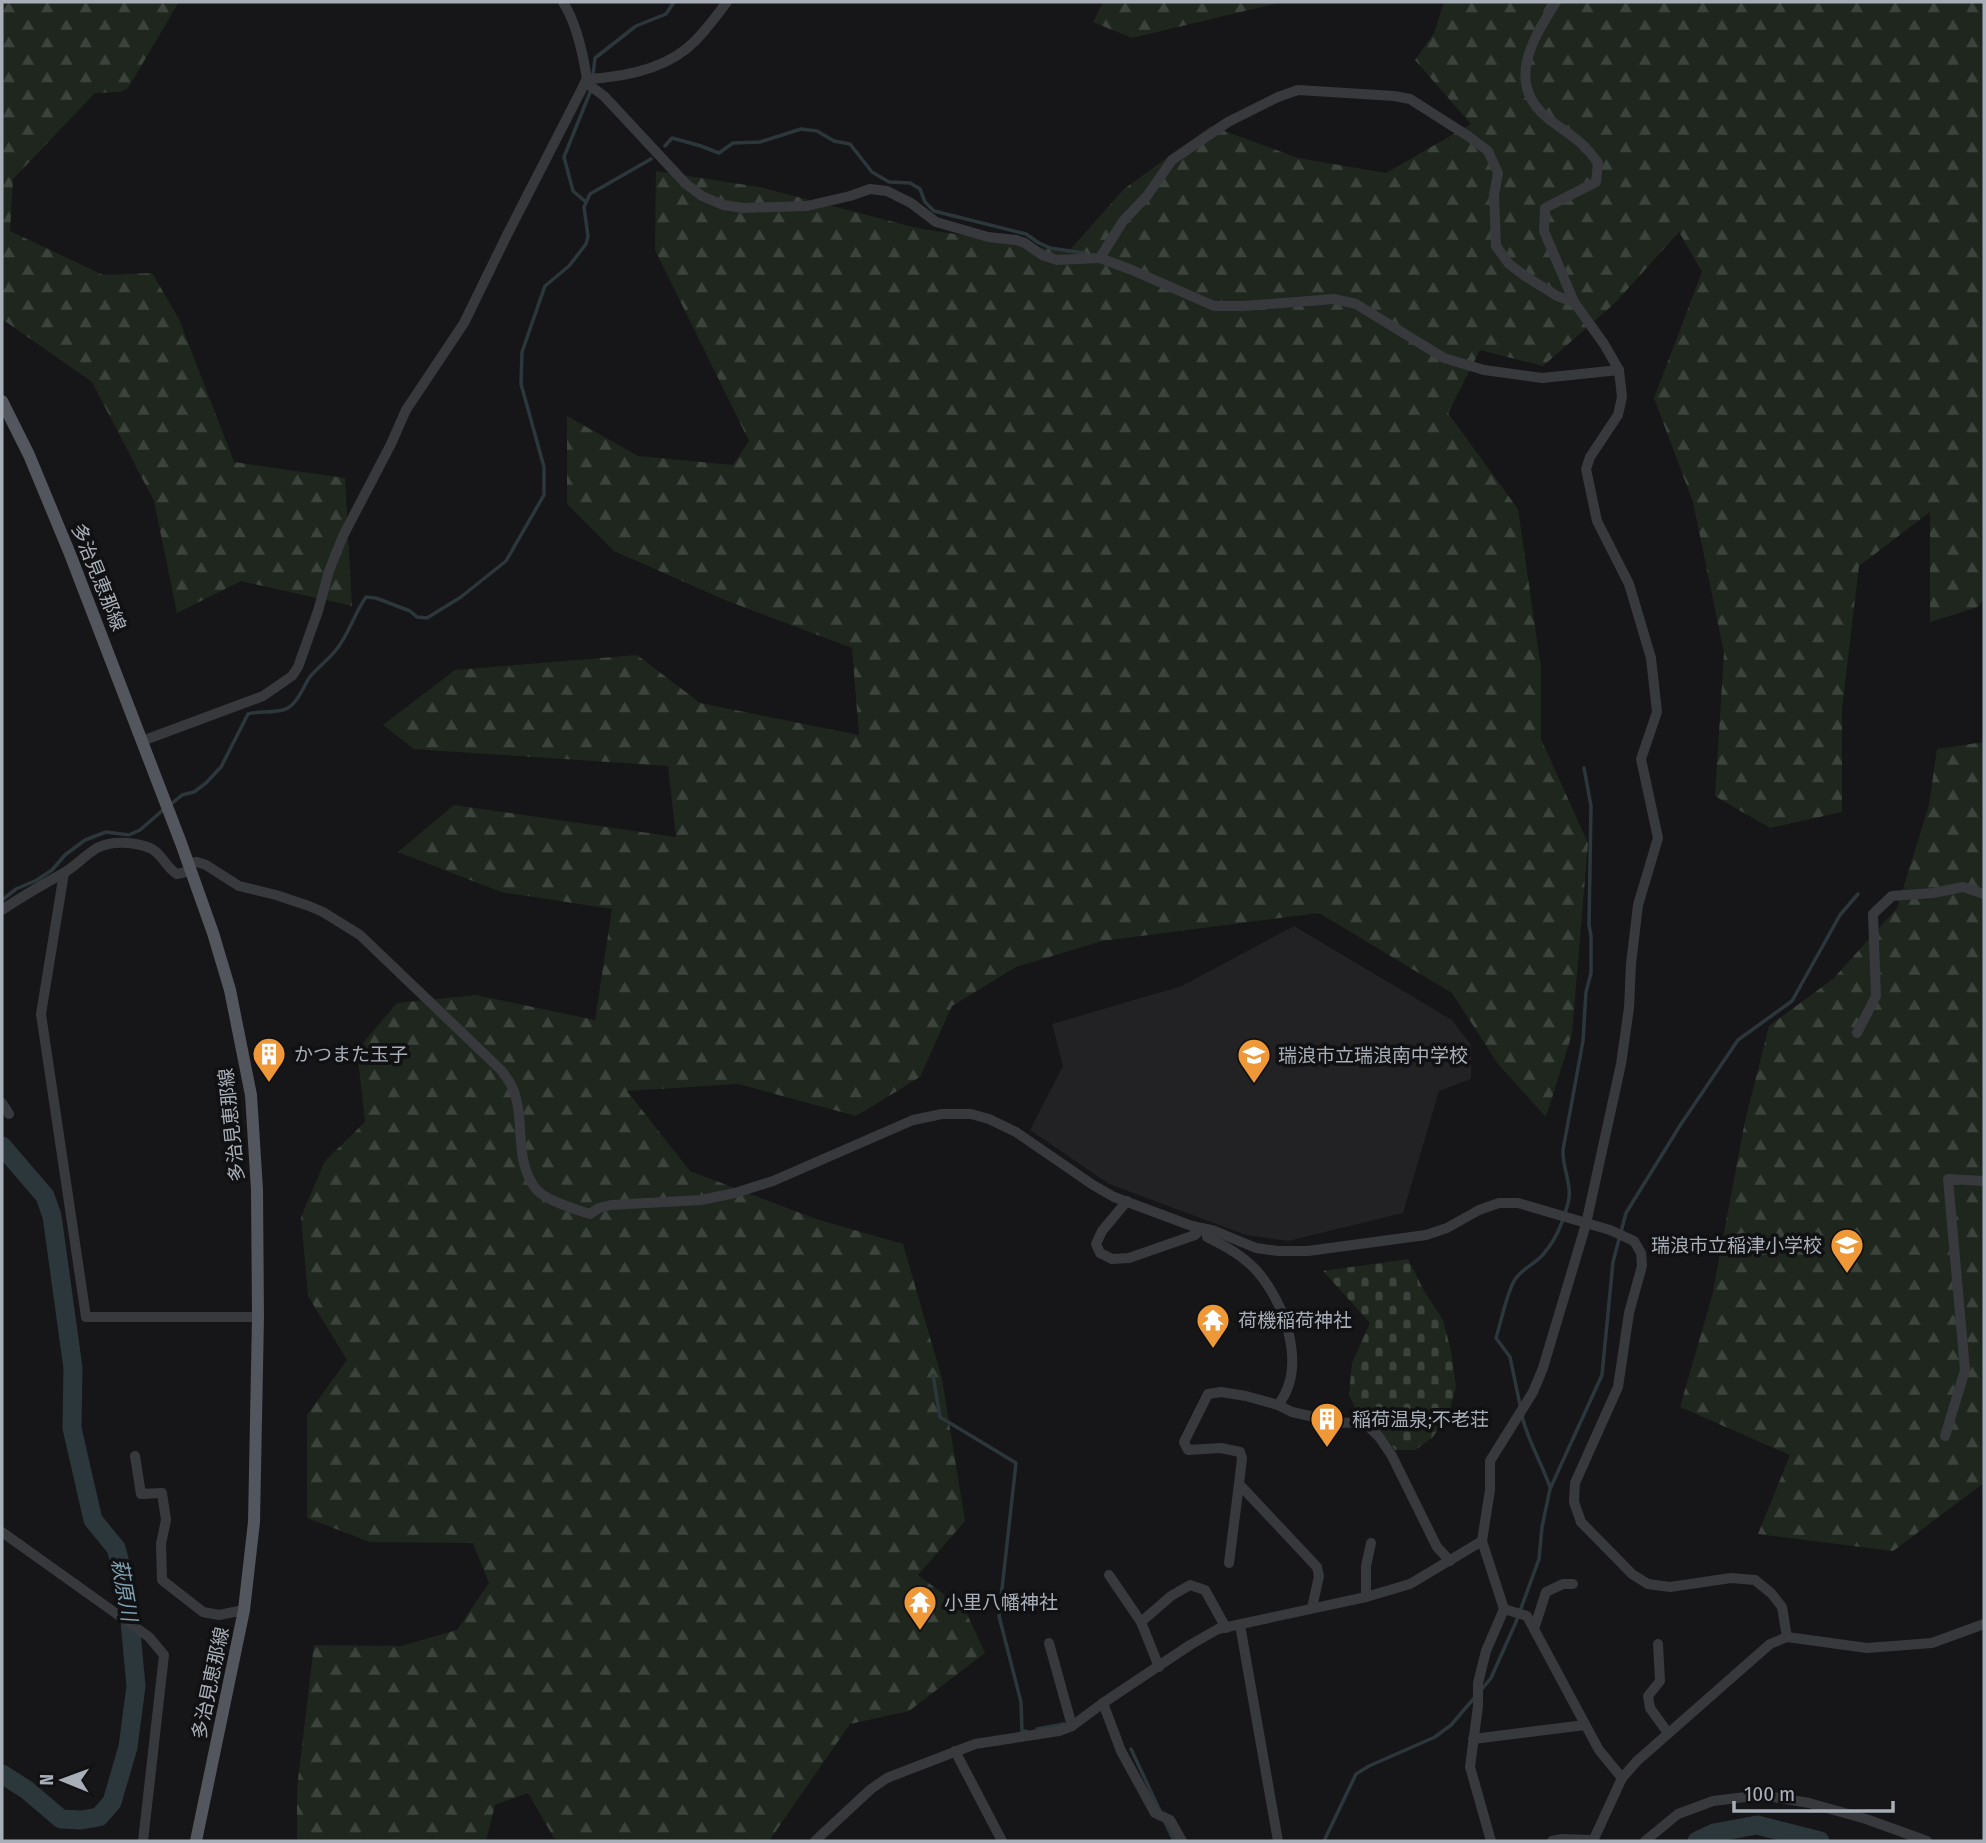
<svg xmlns="http://www.w3.org/2000/svg" width="1986" height="1843" viewBox="0 0 1986 1843" font-family="'Fira Sans Condensed','Noto Sans JP',sans-serif">
<style>
.built{fill:#222225}
.forest{fill:url(#forest-firs)}
.cemetery{fill:url(#cemetery-stones)}
.lines{fill:none;stroke-linecap:round;stroke-linejoin:round}
.stream{stroke:#2c373c;stroke-width:3.5}
.river{stroke:#2c373c;stroke-width:19}
.minor{stroke:#37393d;stroke-width:10}
.major{stroke:#53565c;stroke-width:12}
.labels{text-anchor:middle;stroke-width:7;stroke-linejoin:round;paint-order:stroke}
.street-label{font-size:19px;fill:#a8afb8;stroke:#111113}
.poi-label{font-size:19px;fill:#a8afb8;stroke:#111113;text-anchor:start}
.water-label{font-size:21px;font-style:italic;fill:#80a1b2;stroke:#111113}
</style>
<defs>
<pattern id="forest-firs" width="22" height="20" patternUnits="userSpaceOnUse" patternTransform="scale(1.75)"><rect width="22" height="20" fill="#1e261e"/><path d="M5 1l3.5 6h-7zM16 11l3.5 6h-7z" fill="#3c433d"/></pattern>
<pattern id="cemetery-stones" width="16" height="16" patternUnits="userSpaceOnUse" patternTransform="scale(1.75)"><rect width="16" height="16" fill="#1e261e"/><path d="M2 7V4a2 2 0 0 1 4 0v3zM10 15v-3a2 2 0 0 1 4 0v3z" fill="#3c433d"/></pattern>
</defs>
<rect width="100%" height="100%" fill="#161618"/>
<path class="built" d="M1294,926L1452,1020L1471,1045V1079L1439,1091L1403,1213L1288,1241L1246,1235L1109,1184L1030,1130L1063,1066L1052,1024L1182,986Z"/>
<g class="forest">
<path d="M2,2H179L128,88L121,92L95,93L13,179L10,231L103,275L152,273L179,319L234,462L345,478L352,606L241,581L177,613L154,501L92,382L2,319Z"/>
<path d="M1103,2H1282L1132,38L1093,22Z"/>
<path d="M1444,2H1984V599L1978,607L1930,622V512L1859,566L1842,709V812L1770,828L1715,796L1724,653L1693,502L1654,398L1702,272L1679,232L1615,303L1543,366L1480,350L1448,413L1518,509L1541,668V739L1588,843L1572,1034L1546,1117L1498,1064L1452,993L1319,913L1102,941L1016,967L952,1006L920,1077L856,1116L738,1084L627,1091L690,1171L816,1219L903,1244L942,1379L965,1521L918,1575L965,1610L985,1653L909,1711L850,1724L769,1841H563L554,1838L528,1793L495,1805L486,1841H297V1788L314,1645L401,1646L457,1630L489,1583L473,1543L370,1542L307,1518V1415L347,1360L308,1296L301,1217L325,1161L365,1122L357,1050L397,1003L476,995L595,1020L612,909L501,892L398,852L454,805L676,837L668,766L414,749L383,725L455,670L637,655L700,703L859,735L852,648L725,600L614,551L567,504V416L638,456L733,465L749,441L655,250L656,171L759,187L917,228L1068,252L1124,189L1211,126L1298,158L1386,173L1471,124L1415,60L1434,33Z"/>
<path d="M1984,742V1483L1893,1551L1758,1534L1790,1455L1680,1407L1712,1296L1745,1121L1769,1026L1833,979L1897,908L1929,805L1937,749Z"/>
</g>
<path class="cemetery" d="M1408,1259L1424,1291L1443,1320L1451,1351L1456,1386L1449,1414L1432,1438L1415,1450H1395L1383,1434L1356,1409L1349,1395L1352,1363L1370,1323L1323,1271Z"/>
<g class="lines">
<g class="stream">
<path d="M593,75L595,58L636,26L666,14L674,2"/>
<path d="M665,146L672,138L701,146L719,153L733,143L760,142L801,129L817,131L834,141L850,144L872,172L889,182L910,183L920,189L925,202L934,211L1026,234L1039,243L1050,248L1084,253"/>
<path d="M586,202L573,191L564,157L591,90"/>
<path d="M170,805L182,795L194,792L206,783L221,767L248,714C260,710 272,714 286,709C297,704 303,688 309,678C317,668 328,660 336,650C349,634 354,614 366,597L376,598L410,611L417,617L427,618L461,597L506,561L544,495V467L521,384L522,352L539,303L545,286L569,266L586,244L588,236L584,207L590,194L651,159"/>
<path d="M2,900L16,889L37,880L52,870L65,855L85,840L106,832L129,835L140,830L163,810"/>
<path d="M933,1375L940,1417L1016,1463L999,1616L1021,1702L1022,1732L1026,1731"/>
<path d="M1520,1405L1510,1357L1496,1338C1501,1322 1506,1296 1514,1281C1521,1268 1537,1264 1545,1252C1556,1239 1564,1219 1568,1203C1573,1186 1562,1168 1563,1150L1583,1041L1586,992L1591,973V936L1589,925L1591,806L1584,768"/>
<path d="M1522,1416C1528,1441 1541,1462 1550,1487"/>
<path d="M1482,1689L1491,1678L1516,1622L1539,1559L1542,1527L1550,1489L1602,1375L1613,1262L1626,1213L1681,1124L1738,1040L1792,1001L1840,915L1858,894"/>
<path d="M1037,1729L1064,1724"/>
<path d="M1131,1749L1161,1813"/>
<path d="M1164,1820L1174,1841"/>
<path d="M1324,1841L1356,1774L1369,1766L1435,1737L1451,1725L1475,1697"/>
</g>
<g class="river">
<path d="M2,1146L45,1196L52,1216L73,1368L72,1428L93,1520L116,1548L127,1589L136,1686L128,1747L112,1802L99,1817L81,1820L61,1819L27,1790L2,1774"/>
<path d="M1697,1841L1714,1833L1757,1825L1820,1841"/>
</g>
<g class="minor">
<path d="M587,79C625,77 668,69 695,41C707,29 717,15 727,2"/>
<path d="M585,82L604,96L686,184L702,196L723,205L743,208L807,206L850,196L870,189L887,191L911,203L936,222L988,237L1016,240L1025,243L1042,255L1057,260L1100,258L1132,270L1214,306H1243L1334,299L1356,304L1444,358L1484,370L1542,378L1619,370"/>
<path d="M1100,258L1123,221L1147,196L1172,160L1228,122L1278,97L1298,90L1394,96L1410,99L1468,136L1488,151L1498,173L1494,195L1496,246L1509,264L1525,276L1557,296L1574,302"/>
<path d="M142,741L263,696L292,676L298,667L318,611L329,571L343,536L391,444L406,410L464,323L507,235L587,79C583,53 577,24 563,2"/>
<path d="M189,863L197,862L206,865L239,886L276,895L309,906L323,912L360,935L502,1071C506,1077 510,1082 513,1089C526,1121 513,1160 536,1189C544,1200 577,1210 590,1214L599,1208L611,1205L701,1200L735,1193L773,1181L913,1120L942,1114H971L989,1119L1016,1132L1093,1185L1114,1197L1192,1226L1215,1231L1256,1248L1278,1251H1308L1426,1235L1447,1228L1479,1210L1499,1203H1518L1610,1230L1634,1241L1641,1253L1642,1266L1629,1313L1618,1387L1575,1483L1574,1502L1581,1522L1632,1574L1648,1584L1670,1587L1731,1578L1755,1580L1771,1593L1782,1607L1787,1637"/>
<path d="M64,873L41,1014L86,1317H258"/>
<path d="M2,910C21,897 42,885 62,874C75,867 85,855 97,848C112,840 135,842 150,848C162,853 166,868 177,874L191,871"/>
<path d="M1857,1033L1876,996L1873,914L1892,896L1933,893L1963,887L1984,894"/>
<path d="M2,1103L9,1114"/>
<path d="M1127,1201L1102,1231L1096,1244L1100,1253L1112,1259L1129,1258L1195,1235L1202,1228"/>
<path d="M1207,1229V1237C1225,1246 1242,1255 1256,1270C1285,1302 1308,1367 1278,1405"/>
<path d="M1945,1436L1965,1370L1948,1179L1984,1181"/>
<path d="M135,1456L141,1494L162,1493L166,1520L161,1544L162,1580L203,1612L219,1615L244,1610"/>
<path d="M2,1532L149,1637L164,1655L143,1841"/>
<path d="M1229,1563L1239,1484"/>
<path d="M1109,1575L1141,1622"/>
<path d="M1366,1597V1566L1371,1543"/>
<path d="M1312,1608L1319,1576L1317,1567L1239,1484L1242,1458L1240,1452L1221,1448L1188,1450L1184,1442L1208,1394L1221,1392L1246,1396L1278,1405L1292,1412L1341,1423L1360,1422L1366,1424L1380,1438L1392,1456L1437,1547L1450,1561"/>
<path d="M1504,1609L1527,1616L1599,1750L1622,1778"/>
<path d="M1240,1625L1278,1841"/>
<path d="M1534,1629L1546,1592L1563,1584H1573"/>
<path d="M1049,1643L1072,1726"/>
<path d="M1658,1644L1660,1681L1648,1696L1650,1708L1668,1733"/>
<path d="M1159,1667L1141,1622L1171,1596L1190,1585L1205,1590L1226,1628"/>
<path d="M1103,1703L1121,1751L1155,1813L1170,1820L1182,1841"/>
<path d="M1473,1739L1585,1725"/>
<path d="M955,1751L1002,1841"/>
<path d="M815,1841L871,1789L887,1778L975,1744L1059,1731L1072,1726L1103,1703L1190,1645L1218,1629L1366,1597L1410,1584L1482,1541"/>
<path d="M1491,1841L1470,1767L1478,1706V1683L1486,1651L1504,1609L1482,1541L1490,1490V1461L1533,1392L1543,1368L1586,1224L1621,1064L1629,1008L1631,964L1638,905L1658,838L1641,759L1657,712L1651,658L1629,584L1597,521L1586,469L1590,457L1618,415L1622,397L1619,370L1604,344L1574,302L1544,231L1545,208L1596,182L1598,163C1583,141 1571,136 1550,120C1504,85 1532,40 1556,2"/>
<path d="M1552,1841L1562,1839L1594,1840"/>
<path d="M1593,1841L1622,1778L1637,1761L1770,1644L1787,1637L1867,1648L1932,1643L1984,1624"/>
<path d="M1645,1841L1678,1814L1713,1801L1762,1795L1809,1803L1866,1819L1927,1841"/>
</g>
<path class="major" d="M2,401L29,455L70,554L181,843L213,933L230,990L251,1095L257,1190L258,1317L254,1522L244,1610L196,1841"/>
</g>
<defs>
<symbol id="building-pin" viewBox="-11 -11 22 30"><path d="M0 17L-7.5 6A9.5 9.5 0 1 1 7.5 6Z" fill="#ee9838" stroke="#111113"/><path d="M-4-6H4V6H1V3H-1V6H-4ZM-2.5-4.3h1.7v1.8h-1.7ZM.8-4.3h1.7v1.8H.8ZM-2.5-1h1.7V.8h-1.7ZM.8-1h1.7V.8H.8Z" fill="#fff"/></symbol>
<symbol id="school-pin" viewBox="-11 -11 22 30"><path d="M0 17L-7.5 6A9.5 9.5 0 1 1 7.5 6Z" fill="#ee9838" stroke="#111113"/><path d="M0-5L7-2L0 1L-7-2ZM-4 1L0 2.5L4 1V4Q0 6-4 4Z" fill="#fff"/></symbol>
<symbol id="temple-pin" viewBox="-11 -11 22 30"><path d="M0 17L-7.5 6A9.5 9.5 0 1 1 7.5 6Z" fill="#ee9838" stroke="#111113"/><path d="M0-6L5-2H3V0L6.5 2.5H4V6H1.5V3h-3V6H-4V2.5H-6.5L-3 0V-2H-5Z" fill="#fff"/></symbol>
</defs>
<g fill-rule="evenodd">
<use href="#building-pin" x="250" y="1035" width="38" height="52"/>
<use href="#school-pin" x="1235" y="1036" width="38" height="52"/>
<use href="#school-pin" x="1828" y="1226" width="38" height="52"/>
<use href="#temple-pin" x="1194" y="1301" width="38" height="52"/>
<use href="#building-pin" x="1308" y="1400" width="38" height="52"/>
<use href="#temple-pin" x="901" y="1583" width="38" height="52"/>
</g>
<g class="labels">
<g class="street-label">
<text transform="translate(99 577) rotate(68)" y="7">多治見恵那線</text>
<text transform="translate(231 1125) rotate(-96)" y="7">多治見恵那線</text>
<text transform="translate(210 1683) rotate(-78)" y="7">多治見恵那線</text>
</g>
<g class="poi-label">
<text x="294" y="1061">かつまた玉子</text>
<text x="1278" y="1062">瑞浪市立瑞浪南中学校</text>
<text x="1822" y="1252" text-anchor="end">瑞浪市立稲津小学校</text>
<text x="1238" y="1327">荷機稲荷神社</text>
<text x="1352" y="1426">稲荷温泉;不老荘</text>
<text x="944" y="1609">小里八幡神社</text>
</g>
<g class="water-label">
<text transform="translate(124 1590) rotate(80)" y="7">萩原川</text>
</g>
</g>
<rect width="1986" height="1843" fill="none" stroke="#a8afb8" stroke-width="7"/>
<g transform="translate(63 1780) rotate(271)" stroke="#111113" stroke-width="5" paint-order="stroke">
<path d="M0-5L12 26L0 18L-12 26Z" fill="#a8afb8"/>
<text y="-10" font-size="19" font-weight="bold" text-anchor="middle" fill="#a8afb8">N</text>
</g>
<path d="M1734 1801v10h159v-10" fill="none" stroke="#a8afb8" stroke-width="3.5"/>
<text x="1744" y="1801" font-size="21" fill="#a8afb8" stroke="#111113" stroke-width="5" paint-order="stroke">100 m</text>
</svg>
